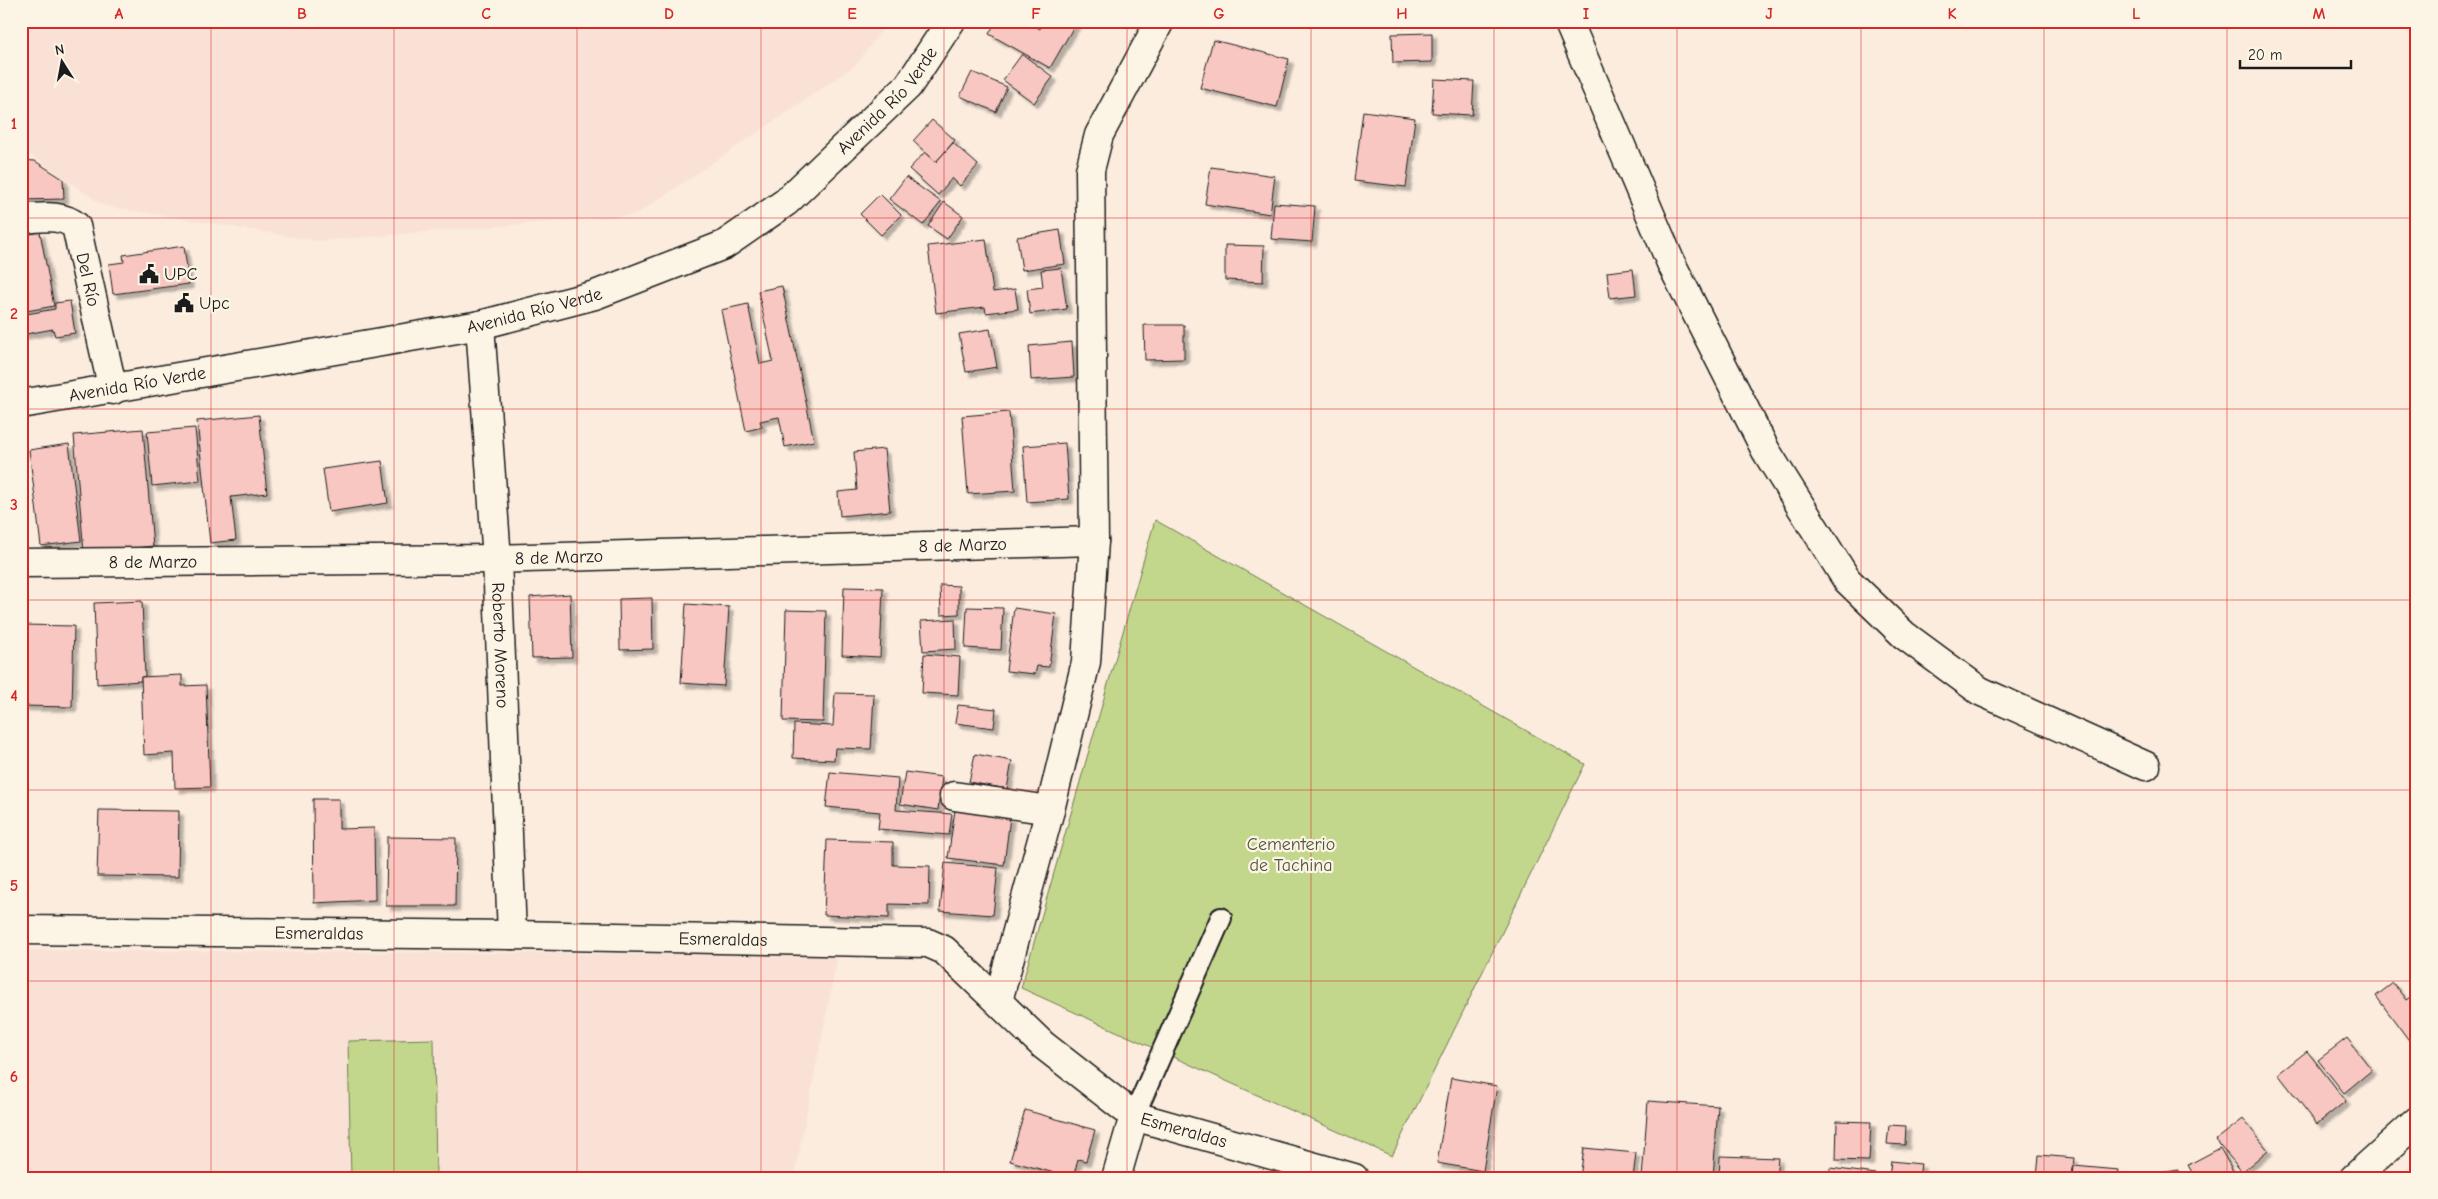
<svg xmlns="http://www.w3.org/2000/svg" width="2438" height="1199" viewBox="0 0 2438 1199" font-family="'Comic Neue',sans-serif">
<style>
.built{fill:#fae1d6}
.green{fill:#c3d78c;stroke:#707a54}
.building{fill:#f8c7c2;stroke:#1c1c1c;filter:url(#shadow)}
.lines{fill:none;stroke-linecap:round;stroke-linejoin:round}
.lane-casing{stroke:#1c1c1c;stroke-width:24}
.street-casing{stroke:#1c1c1c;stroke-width:31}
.secondary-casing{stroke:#1c1c1c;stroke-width:31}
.lane{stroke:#fcf5e5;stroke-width:20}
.street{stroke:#fcf5e5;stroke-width:28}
.secondary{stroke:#fcf5e5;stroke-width:28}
.grid{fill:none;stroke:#d62828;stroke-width:1;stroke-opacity:0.55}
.labels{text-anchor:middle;stroke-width:4.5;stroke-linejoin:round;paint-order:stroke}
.street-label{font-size:18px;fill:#1c1c1c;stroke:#fcf5e5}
.poi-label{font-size:18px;fill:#1c1c1c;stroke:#fcf5e5;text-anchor:start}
.park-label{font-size:18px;fill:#4e543e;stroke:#fcf5e5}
.neatline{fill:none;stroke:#d62828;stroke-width:2}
.grid-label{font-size:16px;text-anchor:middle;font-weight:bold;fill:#d62828}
</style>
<defs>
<filter id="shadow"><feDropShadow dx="4.5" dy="4.5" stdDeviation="1" flood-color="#0004"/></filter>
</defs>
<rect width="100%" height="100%" fill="#fbecde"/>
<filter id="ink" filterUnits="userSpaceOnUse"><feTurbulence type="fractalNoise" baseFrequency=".02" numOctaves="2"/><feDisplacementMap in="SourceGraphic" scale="10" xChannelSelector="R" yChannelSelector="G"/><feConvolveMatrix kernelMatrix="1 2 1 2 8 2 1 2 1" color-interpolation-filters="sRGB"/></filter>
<g filter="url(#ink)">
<g class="built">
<path d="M21,21H888L856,65L636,215L318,241L104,206L21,148Z"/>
<path d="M21,950L838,955L794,1178H21Z"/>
</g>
<g class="green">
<path d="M1155,520L1585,764L1392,1156L1021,988Z"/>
<path d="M434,1039L436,1178H351L348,1041Z"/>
</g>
<g class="building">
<path d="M996,21H1026L1040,29L1045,21H1077L1050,68L989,34Z"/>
<path d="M1432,33V62L1393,63L1392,34Z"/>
<path d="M1213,40L1289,59L1277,107L1200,88Z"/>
<path d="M1022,54L1053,77L1034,103L1003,80Z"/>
<path d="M972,72L1007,87L996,112L960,96Z"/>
<path d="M1434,79L1474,81L1472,115L1432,113Z"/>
<path d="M1363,111L1415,118L1406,187L1354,181Z"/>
<path d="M932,120L955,140L936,162L913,141Z"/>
<path d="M953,143L978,165L960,186L952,178L938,195L909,169L925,152L936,162Z"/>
<path d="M21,160L35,161L63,179L64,199L21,200Z"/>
<path d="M1211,167L1275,176L1270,214L1205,204Z"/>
<path d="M906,177L941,202L923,225L889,199Z"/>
<path d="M880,194L901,215L881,235L860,214Z"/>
<path d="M944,202L963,216L947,239L928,226Z"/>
<path d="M1274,203L1315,206L1312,242L1271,239Z"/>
<path d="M1060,230L1065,264L1022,270L1017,237Z"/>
<path d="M40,232L54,306L21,312V236Z"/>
<path d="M986,239L993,292L1015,289L1018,309L986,313L985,307L936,313L928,246Z"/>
<path d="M1225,245L1264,246L1263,282L1225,280Z"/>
<path d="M184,246L189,284L113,294L109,264L124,262L123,255Z"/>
<path d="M1061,268L1067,309L1030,314L1027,289L1043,287L1041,270Z"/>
<path d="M1633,269L1636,295L1610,298L1607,272Z"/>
<path d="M782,286L814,441L785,447L779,417L760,421L762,427L746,431L721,310L748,304L760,364L773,361L758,291Z"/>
<path d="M70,301L75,333L55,336L53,329L21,335V315L55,309V303Z"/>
<path d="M1144,325H1184V359L1145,360Z"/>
<path d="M990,329L997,367L966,372L959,334Z"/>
<path d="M1072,342L1074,377L1031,380L1029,346Z"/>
<path d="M1009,412L1015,491L968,494L962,416Z"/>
<path d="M259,415L267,493L231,497L236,540L210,543L197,421Z"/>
<path d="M195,428L200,481L152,486L147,432Z"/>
<path d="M143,429L153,546L84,553L74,435Z"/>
<path d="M1065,443L1069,499L1027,502L1023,446Z"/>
<path d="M69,444L81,541L41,546L29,450Z"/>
<path d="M884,449L890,511L840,516L838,492L857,490L854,452Z"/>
<path d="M382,461L388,503L329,512L323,469Z"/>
<path d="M940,585L959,586V614L941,615Z"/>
<path d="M844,587L883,588L880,657L842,655Z"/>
<path d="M570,594L572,657L532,658L530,597Z"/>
<path d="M652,598L653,649L620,650L619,599Z"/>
<path d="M142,601L145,676L141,677V681L97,684L94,603Z"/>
<path d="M686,604L729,607L724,686L681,683Z"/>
<path d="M967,607L1003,608L1001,650L965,648Z"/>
<path d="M1014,608L1056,614L1049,667L1037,666L1035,674L1006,671Z"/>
<path d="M786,610L826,611L823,722L783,721Z"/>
<path d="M955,619L956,649L923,651L921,621Z"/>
<path d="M21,625L74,626L72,707L21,706Z"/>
<path d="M924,654L960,657L958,695L922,693Z"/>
<path d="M182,675V686L206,685L210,787L175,788L174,753L144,755L141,677Z"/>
<path d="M835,693L874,694L871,749L835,748L834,760L793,758L794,724L833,726Z"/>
<path d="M958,705L996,709L994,728L955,723Z"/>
<path d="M975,754L1012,761L1007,789L969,782Z"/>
<path d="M830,772L898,778L896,810L952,814L949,835L878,829L880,812L826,807Z"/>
<path d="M905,772L942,777L938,810L900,804Z"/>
<path d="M313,799H339V829L374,828L375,900L314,903Z"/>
<path d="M99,810L179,811L178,877L97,876Z"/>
<path d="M955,810L1010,817L1004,865L948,858Z"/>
<path d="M387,837L456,838L455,906H386Z"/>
<path d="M827,840L893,842V865L930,866L929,905L889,904V918L824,915Z"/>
<path d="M945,863L998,868L993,915L940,911Z"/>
<path d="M2393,983L2406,1000L2417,992V1045L2414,1047L2376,996Z"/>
<path d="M2347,1038L2372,1070L2344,1093L2318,1060Z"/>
<path d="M2307,1051L2346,1101L2317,1124L2278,1074Z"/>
<path d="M1451,1078L1497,1086L1483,1171L1437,1163Z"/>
<path d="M1648,1101L1718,1106L1713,1178H1642Z"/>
<path d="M1025,1110L1095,1130L1086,1161L1078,1159L1073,1178L1010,1161Z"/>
<path d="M2243,1119L2268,1150L2242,1172L2216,1140Z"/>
<path d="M1837,1121L1871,1122L1869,1161L1836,1160Z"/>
<path d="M1889,1125L1906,1126L1905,1145L1887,1144Z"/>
<path d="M1584,1148L1636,1153L1633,1178H1580Z"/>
<path d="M2220,1148L2237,1178H2195L2188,1165Z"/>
<path d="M2039,1155L2074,1158L2072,1178H2037Z"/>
<path d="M1720,1156L1778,1158L1776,1178H1719Z"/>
<path d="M1891,1161L1921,1164L1919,1178H1889Z"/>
<path d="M2074,1166L2119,1170L2118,1178H2073Z"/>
<path d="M1830,1168L1876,1174L1875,1178H1829Z"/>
<path d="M2179,1170L2180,1178H2131V1177Z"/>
</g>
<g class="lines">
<defs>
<path id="lane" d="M1134,1116L1221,918"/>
<g id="street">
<path d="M1568,21L1671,263L1766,451L1847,580L1904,635L1980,691L2146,766"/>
<path id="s1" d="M21,219C40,218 61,213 76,226L113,390"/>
<path id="s2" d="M480,325L497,559L512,935"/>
<path id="s3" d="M21,563L497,559L1094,541"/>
<path d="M954,796L1050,810"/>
<path id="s4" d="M21,930L512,935L928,943L944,950L1043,1045L1134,1116L1354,1178"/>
<path d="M998,1001L1050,810L1086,662L1094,541L1090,170L1099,135L1160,21"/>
<path d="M1116,1178L1134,1116"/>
<path d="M2354,1178L2417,1121"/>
</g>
<g id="secondary">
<path id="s5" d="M21,404L480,325L595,295L724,245L786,202L908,86L951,21"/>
</g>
</defs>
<use href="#lane" class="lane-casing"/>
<use href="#street" class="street-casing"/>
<use href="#secondary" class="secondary-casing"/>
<use href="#lane" class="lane"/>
<use href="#street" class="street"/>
<use href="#secondary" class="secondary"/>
</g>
</g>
<path class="grid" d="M211,21V1178M394,21V1178M577,21V1178M761,21V1178M944,21V1178M1127,21V1178M1311,21V1178M1494,21V1178M1677,21V1178M1861,21V1178M2044,21V1178M2227,21V1178M21,218H2417M21,409H2417M21,600H2417M21,790H2417M21,981H2417"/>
<defs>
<symbol id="civic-bare" viewBox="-9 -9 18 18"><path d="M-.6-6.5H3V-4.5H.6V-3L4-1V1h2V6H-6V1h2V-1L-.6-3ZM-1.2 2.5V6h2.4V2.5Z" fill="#1c1c1c" stroke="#fcf5e5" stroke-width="2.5" paint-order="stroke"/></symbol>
</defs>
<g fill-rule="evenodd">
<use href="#civic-bare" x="135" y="260" width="28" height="28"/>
<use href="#civic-bare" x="170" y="289" width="28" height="28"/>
</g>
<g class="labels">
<g class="street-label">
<text dy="6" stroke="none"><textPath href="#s5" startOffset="942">Avenida Río Verde</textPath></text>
<text dy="6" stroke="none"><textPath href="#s1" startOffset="112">Del Río</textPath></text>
<text dy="6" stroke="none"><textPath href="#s5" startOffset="522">Avenida Río Verde</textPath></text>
<text dy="6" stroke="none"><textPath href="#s5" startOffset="118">Avenida Río Verde</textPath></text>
<text dy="6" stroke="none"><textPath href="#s3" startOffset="942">8 de Marzo</textPath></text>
<text dy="6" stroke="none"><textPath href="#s3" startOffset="538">8 de Marzo</textPath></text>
<text dy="6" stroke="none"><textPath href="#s3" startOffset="132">8 de Marzo</textPath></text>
<text dy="6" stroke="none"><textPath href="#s2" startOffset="321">Roberto Moreno</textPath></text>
<text dy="6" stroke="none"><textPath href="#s4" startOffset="298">Esmeraldas</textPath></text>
<text dy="6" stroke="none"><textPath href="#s4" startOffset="702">Esmeraldas</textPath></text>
<text dy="6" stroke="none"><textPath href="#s4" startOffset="1229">Esmeraldas</textPath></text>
</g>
<g class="poi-label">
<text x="164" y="280">UPC</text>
<text x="199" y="309">Upc</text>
</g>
<g class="park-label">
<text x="1291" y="850">Cementerio<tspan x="1291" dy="21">de Tachina</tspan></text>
</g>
</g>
<rect width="2438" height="1199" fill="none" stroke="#fcf5e5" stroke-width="55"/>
<g transform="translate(62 62) rotate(349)" stroke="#fcf5e5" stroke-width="4" paint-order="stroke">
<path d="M0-4L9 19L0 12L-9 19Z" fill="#1c1c1c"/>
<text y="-8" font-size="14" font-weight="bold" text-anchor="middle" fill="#1c1c1c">N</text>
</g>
<path d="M2240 60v8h111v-8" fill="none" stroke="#1c1c1c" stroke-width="2.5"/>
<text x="2248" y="60" font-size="15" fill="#1c1c1c" stroke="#fcf5e5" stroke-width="4" paint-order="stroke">20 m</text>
<rect x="28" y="28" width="2382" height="1144" class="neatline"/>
<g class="grid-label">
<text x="119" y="19">A</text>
<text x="302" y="19">B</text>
<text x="486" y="19">C</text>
<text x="669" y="19">D</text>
<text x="852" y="19">E</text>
<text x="1036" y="19">F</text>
<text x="1219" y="19">G</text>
<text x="1402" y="19">H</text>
<text x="1586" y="19">I</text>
<text x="1769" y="19">J</text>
<text x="1952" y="19">K</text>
<text x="2136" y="19">L</text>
<text x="2319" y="19">M</text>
<text x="14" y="129">1</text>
<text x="14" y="319">2</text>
<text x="14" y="510">3</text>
<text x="14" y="701">4</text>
<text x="14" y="891">5</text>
<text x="14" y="1082">6</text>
</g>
</svg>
